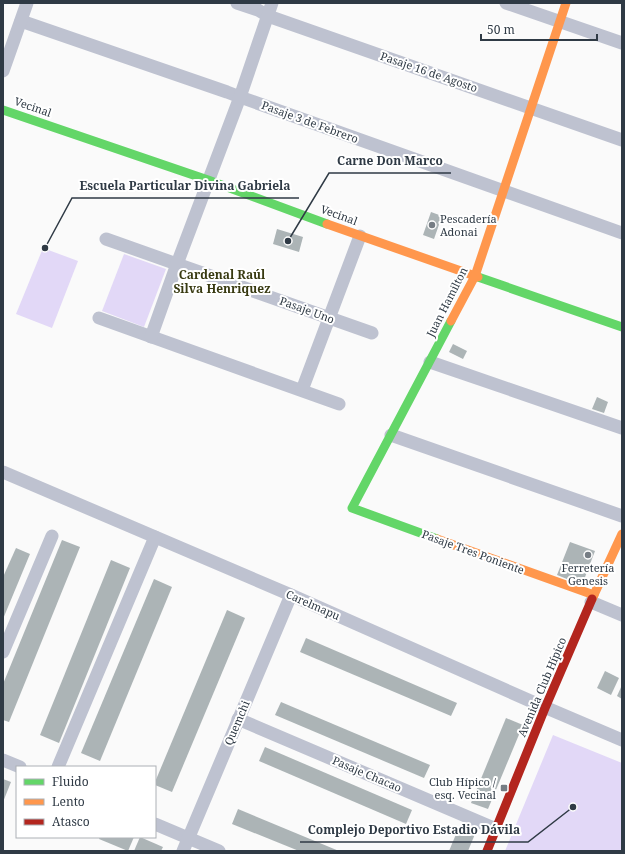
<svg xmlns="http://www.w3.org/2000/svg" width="625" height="854" viewBox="0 0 625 854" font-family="'Noto Serif',serif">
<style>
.green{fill:#e2d8f7}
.building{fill:#acb4b6}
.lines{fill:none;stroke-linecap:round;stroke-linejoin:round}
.street{stroke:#bec2d0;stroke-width:13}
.fast{stroke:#63d668;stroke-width:9}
.slow{stroke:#ff974d;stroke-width:9}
.jam{stroke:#b3261e;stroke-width:9}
.poi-dot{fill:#767d84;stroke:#fff;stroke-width:1.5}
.labels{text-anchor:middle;stroke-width:4;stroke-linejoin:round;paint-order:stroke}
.street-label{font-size:11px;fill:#2f3a45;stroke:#fff}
.poi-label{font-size:11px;fill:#2f3a45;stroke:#fff;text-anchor:start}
.neighbourhood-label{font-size:12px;font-weight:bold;fill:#383a11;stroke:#fff}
.leader{fill:none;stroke:#2f3a45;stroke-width:1.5}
.callout-dot{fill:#2f3a45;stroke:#fff;stroke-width:1.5}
.callout-label{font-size:12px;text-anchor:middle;font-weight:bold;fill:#2f3a45;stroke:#fff;stroke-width:4;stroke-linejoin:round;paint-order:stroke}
</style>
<rect width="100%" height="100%" fill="#fafafa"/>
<g class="green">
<path d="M43,248L78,261L52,328L16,314Z"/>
<path d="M124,254L166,269L144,327L102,311Z"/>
<path d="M553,735L622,763V851H505Z"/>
</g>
<g class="building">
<path d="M431,212L442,216L434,239L423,235Z"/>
<path d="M277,229L303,237L299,252L273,244Z"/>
<path d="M453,344L467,351L463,359L449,352Z"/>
<path d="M597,397L608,402L604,413L592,409Z"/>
<path d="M62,540L80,547L9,722L3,720V684Z"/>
<path d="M570,542L595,551L582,585L557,575Z"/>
<path d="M16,548L30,554L3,619V577Z"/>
<path d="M111,560L130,568L59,743L40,735Z"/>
<path d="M154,579L172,587L100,761L81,753Z"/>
<path d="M227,610L245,618L172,792L155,785V782Z"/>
<path d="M306,638L457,703L451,716L300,652Z"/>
<path d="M605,671L619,678L611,695L597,688Z"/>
<path d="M622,685V699L617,696Z"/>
<path d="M281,702L430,765L424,778L275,715Z"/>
<path d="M506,718L523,725L488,809L471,803Z"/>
<path d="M265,747L412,810L406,824L259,761Z"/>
<path d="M3,779L11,782L3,802Z"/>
<path d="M238,809L339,851H299L232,824Z"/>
<path d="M459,827L475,834L468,851H449Z"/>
<path d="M100,837H134L128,851L99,839Z"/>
<path d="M140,837L163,847L161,851H134Z"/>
</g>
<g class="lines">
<g class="street">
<path d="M237,3L258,10L268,16L622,140"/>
<path d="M506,3L622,43"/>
<path d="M21,21L227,92L240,97L622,233"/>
<path d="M3,71L27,3"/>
<path d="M106,239L372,333"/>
<path d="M99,318L339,404"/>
<path d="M151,337L177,264L240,97L272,3"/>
<path d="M430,362L622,428"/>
<path d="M302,390L360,236"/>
<path d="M391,435L622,516"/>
<path d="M3,472L291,595L535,703L622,740"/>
<path d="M591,602L622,615"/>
<path d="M3,652L52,536"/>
<path d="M238,719L496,829"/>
<path d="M3,760L20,767"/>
<path d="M58,767L155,537"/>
<path d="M155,824L219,851"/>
<path d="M183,851L291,595"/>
</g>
<g class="fast">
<path d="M3,110L208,180L327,224"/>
<path d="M478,277L622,327"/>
<path d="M437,539L352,508L451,321"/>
</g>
<g class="slow">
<path d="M327,224L478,277"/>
<path d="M451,321L475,276L566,3"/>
<path d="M437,539L594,595"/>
<path d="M592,599L622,534"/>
</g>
<path class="jam" d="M487,851L545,708L592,599"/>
</g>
<g class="poi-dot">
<circle cx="432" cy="225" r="4"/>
<circle cx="588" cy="555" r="4"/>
<rect x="500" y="784" width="8" height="8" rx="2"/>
</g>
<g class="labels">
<g class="street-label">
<text transform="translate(429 72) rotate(19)" y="4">Pasaje 16 de Agosto</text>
<text transform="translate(33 107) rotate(19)" y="4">Vecinal</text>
<text transform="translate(310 122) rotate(20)" y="4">Pasaje 3 de Febrero</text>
<text transform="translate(339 215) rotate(20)" y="4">Vecinal</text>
<text transform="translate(447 302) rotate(-63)" y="4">Juan Hamilton</text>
<text transform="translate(307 310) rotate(20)" y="4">Pasaje Uno</text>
<text transform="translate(473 552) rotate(20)" y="4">Pasaje Tres Poniente</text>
<text transform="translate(313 605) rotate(24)" y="4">Carelmapu</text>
<text transform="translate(542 687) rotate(-67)" y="4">Avenida Club Hípico</text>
<text transform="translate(237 723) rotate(-67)" y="4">Quemchi</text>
<text transform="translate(367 774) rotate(23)" y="4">Pasaje Chacao</text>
</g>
<g class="poi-label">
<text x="440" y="223">Pescadería<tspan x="440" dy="13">Adonai</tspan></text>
<text x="588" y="572" text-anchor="middle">Ferretería<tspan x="588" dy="13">Genesis</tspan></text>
<text x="496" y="786" text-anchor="end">Club Hípico /<tspan x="496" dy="13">esq. Vecinal</tspan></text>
</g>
<g class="neighbourhood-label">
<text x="222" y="279">Cardenal Raúl<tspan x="222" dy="14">Silva Henriquez</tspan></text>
</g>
</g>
<path class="leader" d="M288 241L329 173H451M45 248L72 198H299M573 807L528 842H300"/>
<g class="callout-dot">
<circle cx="288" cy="241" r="4"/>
<circle cx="45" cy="248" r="4"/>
<circle cx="573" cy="807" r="4"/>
</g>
<g class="callout-label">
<text x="390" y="165">Carne Don Marco</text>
<text x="185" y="190">Escuela Particular Divina Gabriela</text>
<text x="414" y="834">Complejo Deportivo Estadio Dávila</text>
</g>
<rect width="625" height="854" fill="none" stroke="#2f3a45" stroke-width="8"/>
<rect x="16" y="766" width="140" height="72" fill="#ffffff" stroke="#acb0b5"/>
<rect x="24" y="779" width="20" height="6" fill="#63d668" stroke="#acb0b5"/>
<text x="52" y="786" font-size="12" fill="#2f3a45">Fluido</text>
<rect x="24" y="799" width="20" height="6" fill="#ff974d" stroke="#acb0b5"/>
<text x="52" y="806" font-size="12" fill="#2f3a45">Lento</text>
<rect x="24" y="819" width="20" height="6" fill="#b3261e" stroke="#acb0b5"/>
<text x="52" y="826" font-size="12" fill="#2f3a45">Atasco</text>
<path d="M481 34v6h116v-6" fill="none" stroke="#2f3a45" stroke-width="2"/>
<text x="487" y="34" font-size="12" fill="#2f3a45" stroke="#ffffff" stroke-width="3" paint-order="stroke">50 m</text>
</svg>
